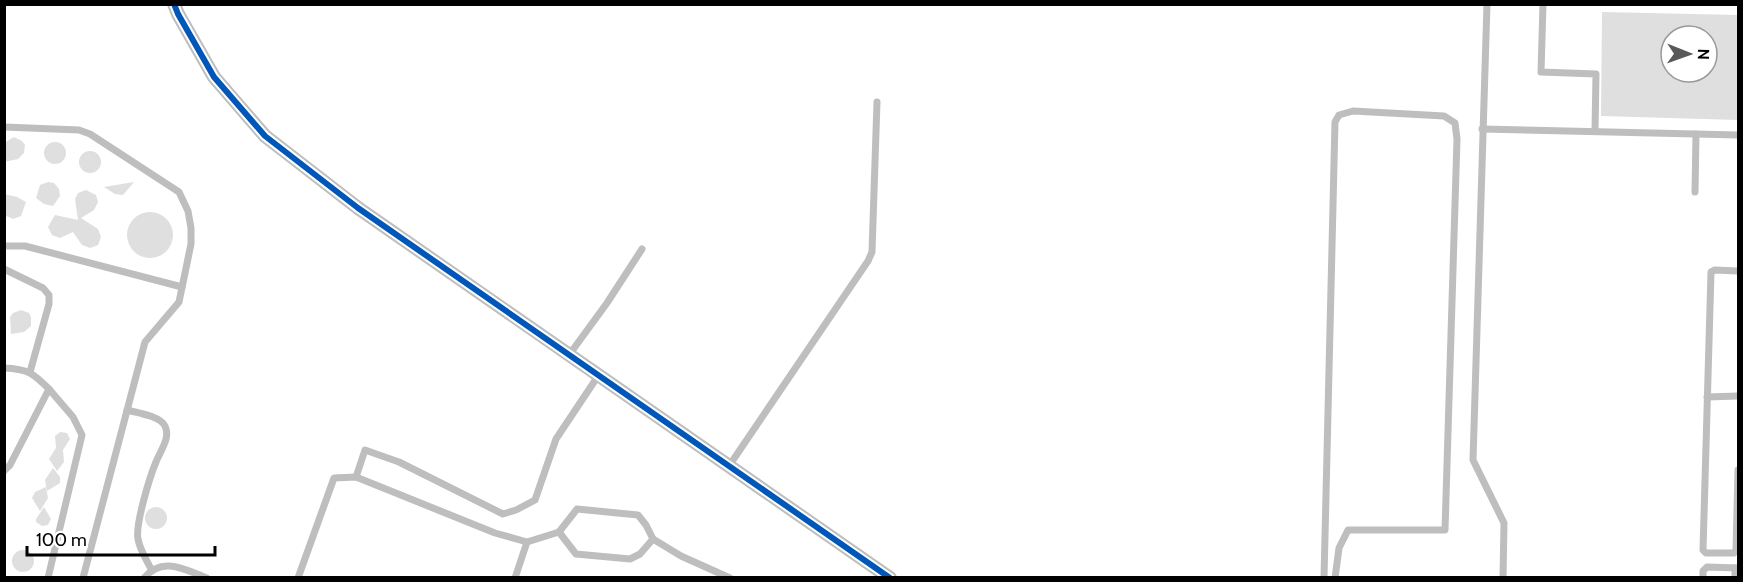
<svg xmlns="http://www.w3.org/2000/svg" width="1743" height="582" viewBox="0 0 1743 582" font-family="Cabin,sans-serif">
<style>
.building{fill:#dfdfdf;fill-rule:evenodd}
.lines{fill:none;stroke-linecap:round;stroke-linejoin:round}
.service{stroke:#bebebe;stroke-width:7}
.minor{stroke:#bebebe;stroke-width:14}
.cycleway-casing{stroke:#fff;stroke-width:10}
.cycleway{stroke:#0057b8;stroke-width:6}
</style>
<rect width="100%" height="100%" fill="#fff"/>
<g class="building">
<path d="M1602,12L1738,15V120L1601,116ZM1671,36H1707V72H1671Z"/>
<path d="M14,137L22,141L25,145L24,153L18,159L4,162V143Z"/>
<circle cx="55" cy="153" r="11"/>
<circle cx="90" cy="162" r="11"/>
<path d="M48,182L54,183L59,189L60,196L53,206L44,204L36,198L40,185Z"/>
<path d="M134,182L123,195L115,194L104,187Z"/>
<path d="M86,190L96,195L98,202L94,210L81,218L98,229L101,237L98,245L90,248L82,245L73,232L60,238L52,235L48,227L55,215L78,220L75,199L78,193Z"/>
<path d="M4,194L17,197L26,202L21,216L13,219L4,215Z"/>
<circle cx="150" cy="235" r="23"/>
<path d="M21,310L29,313L31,317V326L24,332L11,334L10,317L13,313Z"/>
<path d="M60,432L67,433L70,439L63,450L64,462L57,471L49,459L56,448L55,436Z"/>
<path d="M53,468L60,477V483L47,491L45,480Z"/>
<path d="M46,487L48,498L40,511L32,498L35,492Z"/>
<circle cx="156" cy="518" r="11"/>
<path d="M44,507L51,519L48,525L42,526L36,522V519Z"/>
<circle cx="23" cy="561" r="11"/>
</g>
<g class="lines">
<g class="service">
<path d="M1487,4L1473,460L1504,523L1503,578"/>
<path d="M1543,4L1541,72L1596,74L1595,131"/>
<path d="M4,127L79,130L90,134L179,192L188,211L191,228V244L179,302L145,342L83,578"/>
<path d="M1482,129L1738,135"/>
<path d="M1695,192L1696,134"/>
<path d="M4,246H25L182,287"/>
<path d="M4,269L43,288L49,295V304L30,372"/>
<path d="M1738,271L1715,270L1711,272L1703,550L1706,553H1734L1736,550L1738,470"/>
<path d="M569,355L607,303L642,249"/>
<path d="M4,368C28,369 33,373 49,389"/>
<path d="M1707,397L1738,396"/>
<path d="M127,410C138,413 160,416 165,426C171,438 160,451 156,462C150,476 135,525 138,539C140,550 146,559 151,569"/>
<path d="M729,466L868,261L872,252L877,102"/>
<path d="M4,471L10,465L49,389L73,417L82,435L48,578"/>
<path d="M356,477L365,450L399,462L503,514L516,510L535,500L556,439L598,376"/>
<path d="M559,532L576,554L630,559L640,554L653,539"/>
<path d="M527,542L559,532L577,509L638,515L646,525L653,539L681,556L730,578"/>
<path d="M144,578C162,556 184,569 207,578"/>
<path d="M298,578L334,478L356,477L495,533L527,542L515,578"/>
<path d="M1324,578L1335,122L1339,115L1353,111L1444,116L1455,123L1457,139L1445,530H1348L1339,548L1335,578"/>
<path d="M1703,578V571L1707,567L1738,568"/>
<path d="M1735,578V568"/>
</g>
<path class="minor" d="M174,4L178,14L214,77L265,136L358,208L890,578"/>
<defs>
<path id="cycleway" d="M174,4L178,14L214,77L265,136L358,208L890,578"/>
</defs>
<use href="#cycleway" class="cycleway-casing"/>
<use href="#cycleway" class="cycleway"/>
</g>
<rect width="1743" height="582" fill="none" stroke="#000000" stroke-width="12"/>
<g transform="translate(1689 54) rotate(91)"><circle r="28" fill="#ffffff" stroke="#999999" stroke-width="1.5"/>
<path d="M0-4.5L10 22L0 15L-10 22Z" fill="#595959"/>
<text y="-9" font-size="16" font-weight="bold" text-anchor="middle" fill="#000000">N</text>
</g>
<path d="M27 546v9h188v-9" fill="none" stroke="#000000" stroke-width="3"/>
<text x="36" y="546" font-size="18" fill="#000000" stroke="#ffffff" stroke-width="4.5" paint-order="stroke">100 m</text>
</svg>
